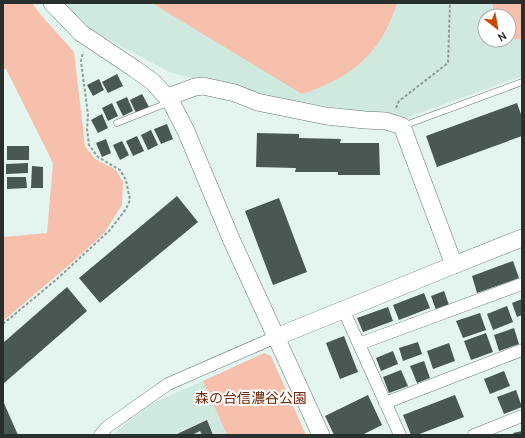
<svg xmlns="http://www.w3.org/2000/svg" width="525" height="438" viewBox="0 0 525 438" font-family="Cabin,'Noto Sans JP',sans-serif">
<style>
.built{fill:#d0e9df;fill-rule:evenodd}
.green{fill:#f7c0ac}
.building{fill:#495852}
.lines{fill:none;stroke-linecap:round;stroke-linejoin:round}
.lane-casing{stroke:#677771;stroke-width:7}
.street-casing{stroke:#677771;stroke-width:13}
.secondary-casing{stroke:#677771;stroke-width:18}
.path{stroke:#8f9c97;stroke-width:2;stroke-dasharray:3 2;stroke-linecap:butt}
.lane{stroke:#fff;stroke-width:6}
.street{stroke:#fff;stroke-width:12}
.secondary{stroke:#fff;stroke-width:17}
.labels{text-anchor:middle;stroke-width:4;stroke-linejoin:round;paint-order:stroke}
.park-label{font-size:14px;fill:#6f280b;stroke:#fff}
</style>
<rect width="100%" height="100%" fill="#e3f5ee"/>
<g class="built">
<path d="M64,3H522V76L403,119L379,113L272,99L169,72L80,24ZM485,16H509V40H485Z"/>
<path d="M203,381L227,435H112L151,404Z"/>
</g>
<g class="green">
<path d="M3,3H32L40,14L74,52L85,146L95,159L116,170L123,182L122,205L104,233L69,265L3,321V237L47,233L53,163L6,69H3Z"/>
<path d="M155,3H397C382,53 351,78 302,94L155,5Z"/>
<path d="M493,3H522V39H509V16H493Z"/>
<path d="M264,353L271,356L306,435H227L203,381Z"/>
</g>
<g class="building">
<path d="M117,74L123,86L108,93L102,82Z"/>
<path d="M99,79L104,90L93,96L87,85Z"/>
<path d="M142,94L149,107L136,113L130,100Z"/>
<path d="M127,97L133,111L123,116L116,102Z"/>
<path d="M112,103L118,116L108,121L102,108Z"/>
<path d="M517,103L522,117V136L437,167L426,136Z"/>
<path d="M102,114L108,128L98,133L91,120Z"/>
<path d="M167,124L173,139L161,144L154,129Z"/>
<path d="M151,130L158,145L148,150L141,135Z"/>
<path d="M257,133L299,134V138L341,139L340,143H379L380,175H338V172H295L296,168L256,167Z"/>
<path d="M137,136L144,151L133,156L126,141Z"/>
<path d="M106,139L111,153L102,157L96,143Z"/>
<path d="M122,141L129,155L120,160L113,145Z"/>
<rect x="7" y="146" width="22" height="14"/>
<path d="M28,163V173L6,174V164Z"/>
<path d="M32,166L43,167V188H31Z"/>
<path d="M7,177H26L27,188L7,189Z"/>
<path d="M177,196L198,222L100,303L79,278Z"/>
<path d="M279,198L307,272L273,285L245,211Z"/>
<path d="M513,261L519,278L477,293L472,276Z"/>
<path d="M67,287L87,311L3,384V343Z"/>
<path d="M444,291L449,305L436,310L431,296Z"/>
<path d="M424,293L430,308L399,320L393,305Z"/>
<path d="M522,299V315L517,317L512,303Z"/>
<path d="M507,306L513,322L493,330L487,314Z"/>
<path d="M388,307L393,321L363,332L357,318Z"/>
<path d="M480,313L486,330L463,338L456,321Z"/>
<path d="M514,328L519,344L499,351L494,335Z"/>
<path d="M486,333L493,352L471,360L464,341Z"/>
<path d="M344,336L358,372L340,379L326,343Z"/>
<path d="M418,342L422,354L403,361L399,348Z"/>
<path d="M449,343L455,361L433,369L427,351Z"/>
<path d="M393,351L398,364L381,371L376,358Z"/>
<path d="M424,361L430,378L417,383L410,366Z"/>
<path d="M401,370L408,386L389,393L383,377Z"/>
<path d="M504,371L510,386L490,394L484,379Z"/>
<path d="M516,390L522,407L504,414L497,397Z"/>
<path d="M368,395L382,425L362,435H334L325,416Z"/>
<path d="M455,395L464,417L417,435H411L403,415Z"/>
<path d="M3,401L18,435H3Z"/>
<path d="M207,420L213,435H202L200,431L192,435H175Z"/>
<path d="M522,431V435H514L513,433Z"/>
</g>
<g class="lines">
<defs>
<g id="lane">
<path d="M117,123L170,102"/>
<path d="M403,126L522,82"/>
</g>
<g id="street">
<path d="M343,309L400,435"/>
<path d="M359,344L522,284"/>
<path d="M385,403L522,350"/>
<path d="M100,435L107,427L168,384L276,337"/>
<path d="M474,435L522,416"/>
</g>
<g id="secondary">
<path d="M52,3L81,33L135,69L153,82L171,102L186,131L232,241L321,435"/>
<path d="M168,97L195,87L203,86L235,93L257,102L326,116L365,120L386,121L402,126L454,265"/>
<path d="M276,337L454,265L522,238"/>
</g>
</defs>
<use href="#lane" class="lane-casing"/>
<use href="#street" class="street-casing"/>
<use href="#secondary" class="secondary-casing"/>
<g class="path">
<path d="M396,108L399,101L448,63L450,3"/>
<path d="M3,324L57,279L110,230L126,209L130,200L126,180L120,170L98,157L89,145L87,129L88,115L81,61L83,52"/>
</g>
<use href="#lane" class="lane"/>
<use href="#street" class="street"/>
<use href="#secondary" class="secondary"/>
</g>
<g class="labels">
<g class="park-label">
<text x="251" y="403">森の台信濃谷公園</text>
</g>
</g>
<rect width="525" height="438" fill="none" stroke="#292f2d" stroke-width="8"/>
<g transform="translate(497 28) rotate(149)"><circle r="19" fill="#ffffff" stroke="#a9acab"/>
<path d="M0-3L7 15L0 10L-7 15Z" fill="#cc4703"/>
<text y="-6" font-size="11" font-weight="bold" text-anchor="middle" fill="#292f2d">N</text>
</g>
</svg>
